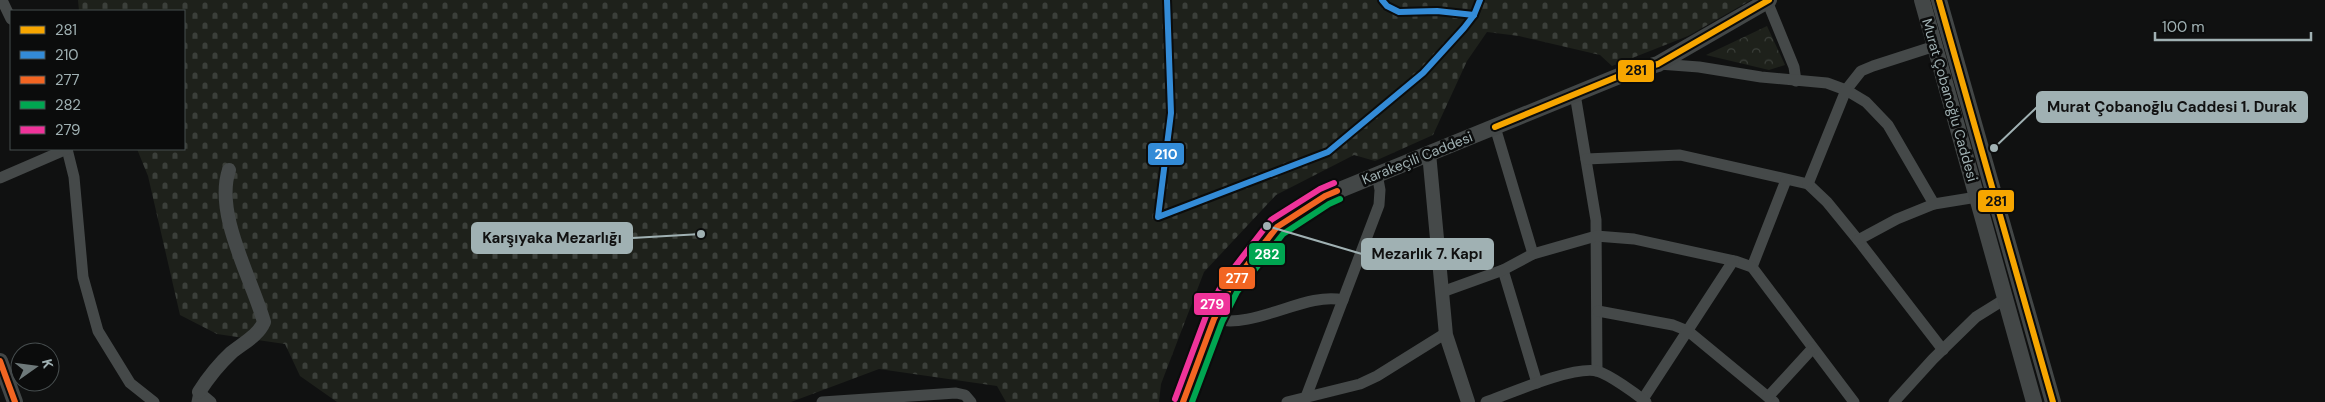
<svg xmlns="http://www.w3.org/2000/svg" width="2325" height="402" viewBox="0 0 2325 402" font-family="'DM Sans',sans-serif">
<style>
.forest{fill:url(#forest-crowns)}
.cemetery{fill:url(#cemetery-stones)}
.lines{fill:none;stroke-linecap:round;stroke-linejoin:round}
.minor{stroke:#454949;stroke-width:11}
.tertiary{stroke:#454949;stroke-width:14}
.secondary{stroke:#434747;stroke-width:16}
.bus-1-casing{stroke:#0b0c0c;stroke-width:10}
.bus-2-casing{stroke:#0b0c0c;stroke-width:10}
.bus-3-casing{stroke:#0b0c0c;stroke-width:10}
.bus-4-casing{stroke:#0b0c0c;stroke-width:10}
.bus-5-casing{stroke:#0b0c0c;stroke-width:10}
.bus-1{stroke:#f7a600;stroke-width:6}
.bus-2{stroke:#338bd7;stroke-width:6}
.bus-3{stroke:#f26522;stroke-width:6}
.bus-4{stroke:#00a651;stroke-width:6}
.bus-5{stroke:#ef339a;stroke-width:6}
.labels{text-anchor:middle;stroke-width:5;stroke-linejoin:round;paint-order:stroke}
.street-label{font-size:14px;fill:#a0b1b3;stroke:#0b0c0c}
.leader{fill:none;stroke:#a0b1b3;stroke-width:2}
.callout-dot{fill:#a0b1b3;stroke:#0b0c0c;stroke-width:2}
.callout{fill:#a0b1b3;stroke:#a0b1b3;stroke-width:2}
.callout-label{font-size:15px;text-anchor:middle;font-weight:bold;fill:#111}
.line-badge{stroke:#0b0c0c;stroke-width:2}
.badge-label{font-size:14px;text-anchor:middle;font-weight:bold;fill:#fff}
.pale-badge-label{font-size:14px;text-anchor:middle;font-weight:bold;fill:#111}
</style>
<defs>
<pattern id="forest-crowns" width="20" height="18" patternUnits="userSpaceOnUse" patternTransform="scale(1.25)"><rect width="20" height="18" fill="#1e211b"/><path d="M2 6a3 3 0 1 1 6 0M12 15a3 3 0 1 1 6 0" fill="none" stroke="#3b3f3a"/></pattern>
<pattern id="cemetery-stones" width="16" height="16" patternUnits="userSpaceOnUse" patternTransform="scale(1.25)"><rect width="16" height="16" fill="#1e211b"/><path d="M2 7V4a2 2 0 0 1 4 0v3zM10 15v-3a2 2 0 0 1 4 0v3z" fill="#3b3f3a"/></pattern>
</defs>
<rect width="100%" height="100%" fill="#101111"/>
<path class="forest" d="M1767,26L1785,65L1769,70L1706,55Z"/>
<path class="cemetery" d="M78,0H1751L1688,36L1612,66L1600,55L1519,36L1487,32L1467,61L1433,135L1375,161L1354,155L1276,195L1204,272L1161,384L1159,402H1006L997,386L879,369L791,402H337L300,376L285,344L217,334L180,315L148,176L137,149H184V11H79Z"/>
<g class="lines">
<g class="minor">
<path d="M2,0L11,19"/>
<path d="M1767,1L1794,67L1796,81"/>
<path d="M1659,64L1699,67L1761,77L1827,83L1846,90L1866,102L1888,125L1934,204"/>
<path d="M1575,94L1596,220L1597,371"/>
<path d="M1495,127L1533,254"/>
<path d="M67,149L74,177L83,277L98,331L130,383L154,402"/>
<path d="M1586,159L1680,155L1808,184L1827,202L1858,240L1943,350"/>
<path d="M0,178L67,149"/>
<path d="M1808,184L1846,90L1861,71L1873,66L1935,46"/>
<path d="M1858,240L1897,219L1934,204L1977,197"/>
<path d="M1752,267L1786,180"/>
<path d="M1503,270L1537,383"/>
<path d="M1442,292L1503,270L1533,254L1596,236L1634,239L1735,261L1752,267L1854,402"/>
<path d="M1598,311L1673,325L1688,331L1774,402"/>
<path d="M1214,319C1255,330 1306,291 1343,300"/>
<path d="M1306,397L1379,205L1380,190L1377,174"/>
<path d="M1768,397L1812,349"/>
<path d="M1643,399L1733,261"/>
<path d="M197,402L199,392L211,402"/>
<path d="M822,402L956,393L965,395L971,402"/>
<path d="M1287,402L1360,384L1377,376L1446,333"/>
<path d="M1486,402C1511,393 1572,366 1597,371C1610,375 1635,393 1646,402"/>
<path d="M1894,402L1933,359L1976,317L2005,299"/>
</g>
<g class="tertiary">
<path d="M1429,153L1446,335L1468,402"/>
<path d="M199,392C208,378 218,365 231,353C243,343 258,336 264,322C252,279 214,214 229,170"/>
</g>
<g class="secondary">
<path d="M1922,0L2034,402"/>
<path d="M1939,0L2053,402"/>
<path d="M0,361L15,402"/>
<path d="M1183,402L1214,319L1230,287L1277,227L1325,196L1624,74L1658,64L1769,0"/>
</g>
<defs>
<g id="bus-1">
<path d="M1939,0L2053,402"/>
<path d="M1495,127L1624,74L1658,64L1769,0"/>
</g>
<g id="bus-2">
<path d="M1167,0L1171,113L1158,217L1328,152L1423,73L1464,28L1474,15L1480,0"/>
<path d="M1382,0L1387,6L1399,12L1437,11L1474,15"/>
</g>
<g id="bus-3">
<path d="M0,361L15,402"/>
<path d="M1183,402L1214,319L1230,287L1277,227L1325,196L1337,191"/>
</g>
<path id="bus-4" d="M1192,402L1222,322L1237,292L1283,234L1329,204L1340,199"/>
<path id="bus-5" d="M1175,399L1206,316L1223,282L1271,220L1320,189L1334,183"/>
</defs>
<use href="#bus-1" class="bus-1-casing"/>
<use href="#bus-2" class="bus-2-casing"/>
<use href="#bus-3" class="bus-3-casing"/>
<use href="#bus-4" class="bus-4-casing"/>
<use href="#bus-5" class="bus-5-casing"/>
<use href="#bus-1" class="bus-1"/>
<use href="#bus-2" class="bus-2"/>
<use href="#bus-3" class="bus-3"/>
<use href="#bus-4" class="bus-4"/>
<use href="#bus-5" class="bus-5"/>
</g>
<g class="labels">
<g class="street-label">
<text transform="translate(1950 100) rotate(74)" y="5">Murat Çobanoğlu Caddesi</text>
<text transform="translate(1417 158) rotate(-22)" y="5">Karakeçili Caddesi</text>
</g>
</g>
<path class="leader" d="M1994 148L2037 107M701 234L632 238M1267 226L1362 254"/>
<g class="callout-dot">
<circle cx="1994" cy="148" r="5"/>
<circle cx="701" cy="234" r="5"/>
<circle cx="1267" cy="226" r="5"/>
</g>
<g class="callout">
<rect x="2037" y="92" width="270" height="30" rx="5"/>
<rect x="472" y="223" width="160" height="30" rx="5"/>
<rect x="1362" y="239" width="131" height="30" rx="5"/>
</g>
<g class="callout-label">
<text x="2172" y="112">Murat Çobanoğlu Caddesi 1. Durak</text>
<text x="552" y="243">Karşıyaka Mezarlığı</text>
<text x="1427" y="259">Mezarlık 7. Kapı</text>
</g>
<g class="line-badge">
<rect x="1617" y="59" width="38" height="24" rx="5" fill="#f7a600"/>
<rect x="1147" y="142" width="38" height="24" rx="5" fill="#338bd7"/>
<rect x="1977" y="189" width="38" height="24" rx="5" fill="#f7a600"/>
<rect x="1248" y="242" width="38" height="24" rx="5" fill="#00a651"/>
<rect x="1218" y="266" width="38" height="24" rx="5" fill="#f26522"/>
<rect x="1193" y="292" width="38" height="24" rx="5" fill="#ef339a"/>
</g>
<g class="badge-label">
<text x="1166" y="159">210</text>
<text x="1267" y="259">282</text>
<text x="1237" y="283">277</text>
<text x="1212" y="309">279</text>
</g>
<g class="pale-badge-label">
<text x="1636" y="75">281</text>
<text x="1996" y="206">281</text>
</g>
<rect x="10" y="10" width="175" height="140" fill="#0b0c0c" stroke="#474e4f"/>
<rect x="20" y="26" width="25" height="8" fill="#f7a600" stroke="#474e4f"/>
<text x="55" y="35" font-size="15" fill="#a0b1b3">281</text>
<rect x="20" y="51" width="25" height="8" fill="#338bd7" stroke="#474e4f"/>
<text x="55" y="60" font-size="15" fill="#a0b1b3">210</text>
<rect x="20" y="76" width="25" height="8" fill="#f26522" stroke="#474e4f"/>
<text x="55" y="85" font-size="15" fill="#a0b1b3">277</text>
<rect x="20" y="101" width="25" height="8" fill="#00a651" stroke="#474e4f"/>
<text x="55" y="110" font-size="15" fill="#a0b1b3">282</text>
<rect x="20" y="126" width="25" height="8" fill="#ef339a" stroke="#474e4f"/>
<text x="55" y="135" font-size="15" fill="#a0b1b3">279</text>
<g transform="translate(35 367) rotate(76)"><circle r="24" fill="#0b0c0c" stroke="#474e4f"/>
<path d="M0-4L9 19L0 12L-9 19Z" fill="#6e797a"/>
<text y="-8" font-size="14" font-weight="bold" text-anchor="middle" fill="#a0b1b3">K</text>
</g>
<path d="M2155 32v8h156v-8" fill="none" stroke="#a0b1b3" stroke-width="2.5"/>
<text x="2162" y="32" font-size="15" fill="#a0b1b3" stroke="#0b0c0c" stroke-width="4" paint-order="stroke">100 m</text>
</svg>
